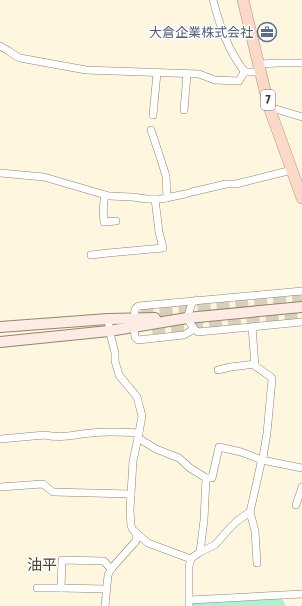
<svg xmlns="http://www.w3.org/2000/svg" width="302" height="606" viewBox="0 0 302 606" font-family="'Fira Sans Condensed','Noto Sans JP',sans-serif">
<style>
.green{fill:#b1efd0}
.lines{fill:none;stroke-linecap:round;stroke-linejoin:round}
.highway-tunnel{stroke:#d8d0bc;stroke-width:13;stroke-dasharray:13 6;stroke-linecap:butt}
.street-casing{stroke:#8f866c;stroke-width:8}
.secondary-casing{stroke:#8f866c;stroke-width:12}
.primary-casing{stroke:#b6917c;stroke-width:12}
.street{stroke:#fff;stroke-width:7}
.secondary{stroke:#fdece4;stroke-width:10}
.primary{stroke:#fad9c9;stroke-width:11}
.labels{text-anchor:middle;stroke-width:3;stroke-linejoin:round;paint-order:stroke}
.shield{fill:#fff;stroke:#78756d;stroke-width:1}
.shield-label{font-size:12px;font-weight:bold;fill:#3e3a2f}
.service-label{font-size:13px;fill:#4e5e75;stroke:#fff;text-anchor:end}
.quarter-label{font-size:15px;fill:#4b432b;stroke:#fff}
</style>
<rect width="100%" height="100%" fill="#fef6df"/>
<path class="green" d="M282,598L286,606H191L192,604L194,602Z"/>
<g class="lines">
<g class="highway-tunnel">
<path d="M141,316L302,301"/>
<path d="M152,328L302,314"/>
</g>
<defs>
<g id="street">
<path d="M213,0C220,26 228,51 245,72H261"/>
<path d="M0,46C7,49 13,55 20,58L86,70L199,74L215,80L239,81L243,74L245,72"/>
<path d="M259,64L278,63H302"/>
<path d="M269,107L302,117"/>
<path d="M184,110L187,74"/>
<path d="M153,115L157,73"/>
<path d="M151,130L160,157L166,176L167,198"/>
<path d="M0,173L44,177L109,196L132,197L147,199H161L185,194L192,192L226,184H236L292,170"/>
<path d="M105,195C103,204 103,213 104,222L116,221"/>
<path d="M91,255L108,253L163,248L159,232L155,199"/>
<path d="M196,300L192,303L187,318L194,329L198,332L302,322"/>
<path d="M135,318C135,314 133,308 139,306L302,291"/>
<path d="M108,319L111,337L115,353V361L119,375L137,397L142,416L138,438L133,461L130,510L131,526L133,530L148,543L191,559"/>
<path d="M134,327L135,337L138,340L184,335L194,329"/>
<path d="M218,370L231,367L255,364"/>
<path d="M138,438L156,449L179,458L190,468L206,478L204,520L200,552"/>
<path d="M0,439L45,435C61,439 76,434 92,433C108,431 123,432 139,433"/>
<path d="M206,478H212L219,447L241,452L262,460L302,468"/>
<path d="M0,487L43,484L53,492L131,494"/>
<path d="M296,505L302,487"/>
<path d="M250,512L255,531L257,563"/>
<path d="M37,588H61L106,589"/>
<path d="M61,588L62,560L104,561L111,569"/>
<path d="M190,600L302,594"/>
<path d="M105,606L108,575L111,569L136,541V533"/>
<path d="M189,606V566L191,559L193,557L200,552L215,545L228,530L237,521L250,512L261,463L263,457L267,433L272,379L271,377L255,366L252,327"/>
</g>
<g id="secondary">
<path d="M0,327L108,319L155,318"/>
<path d="M0,342L109,331L187,318L302,307"/>
</g>
<path id="primary" d="M243,0L269,107L302,198"/>
</defs>
<use href="#street" class="street-casing"/>
<use href="#secondary" class="secondary-casing"/>
<use href="#primary" class="primary-casing"/>
<use href="#street" class="street"/>
<use href="#secondary" class="secondary"/>
<use href="#primary" class="primary"/>
</g>
<defs>
<symbol id="office-ring" viewBox="-11 -11 22 22"><circle r="9.5" fill="#fff" stroke="#5c6f8a" stroke-width="1.5"/><path d="M-6-3h4V-5.5h4V-3h4V5H-6ZM-1-4.5V-3h2v-1.5ZM-6 0V1H6V0Z" fill="#5c6f8a"/></symbol>
</defs>
<g fill-rule="evenodd">
<use href="#office-ring" x="256" y="21" width="22" height="22"/>
</g>
<g class="labels">
<rect class="shield" x="261" y="90" width="14" height="20" rx="3"/>
<g class="shield-label">
<text x="268" y="104">7</text>
</g>
<g class="service-label">
<text x="253" y="37">大倉企業株式会社</text>
</g>
<g class="quarter-label">
<text x="42" y="570">油平</text>
</g>
</g>
</svg>
